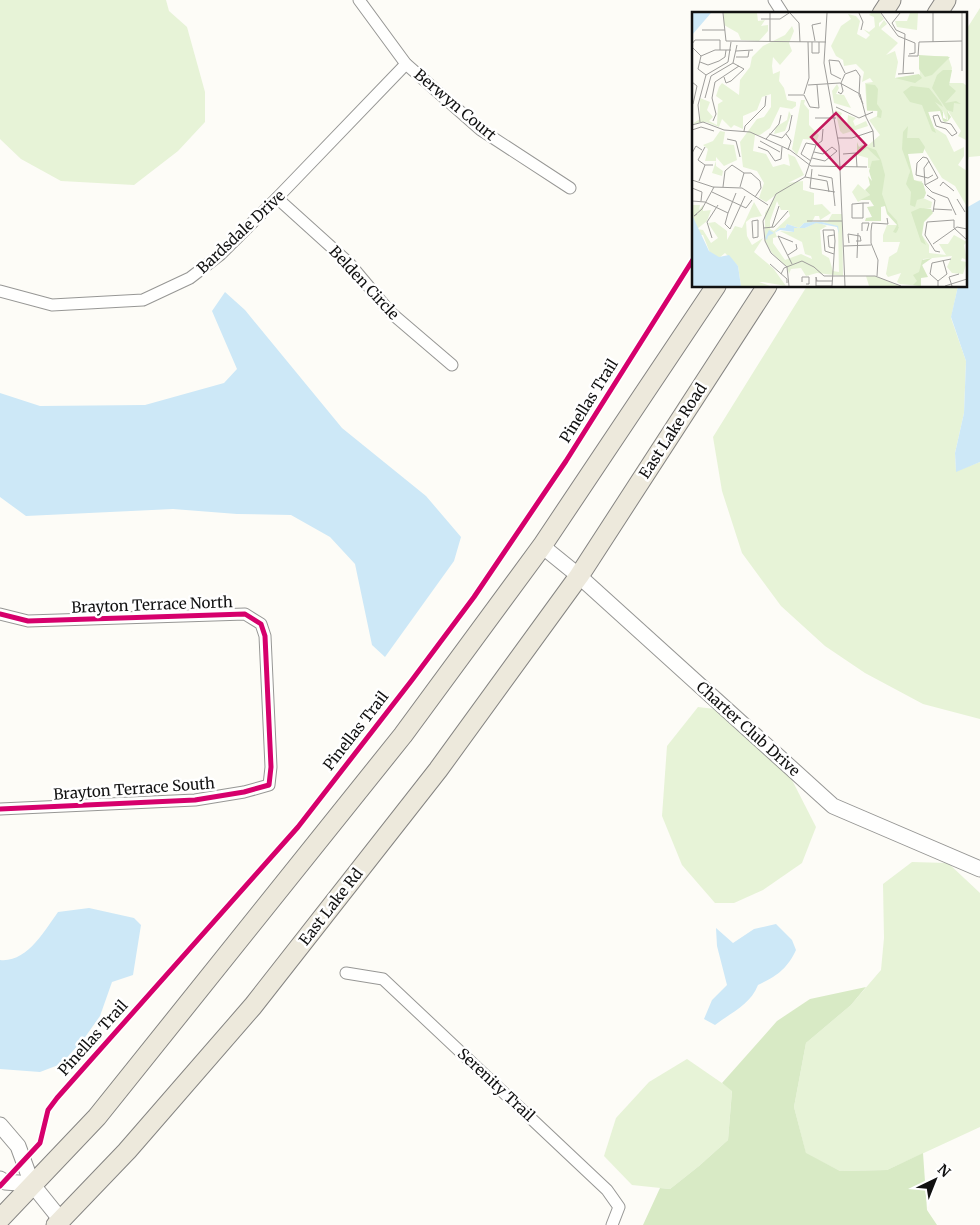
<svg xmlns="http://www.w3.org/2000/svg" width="980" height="1225" viewBox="0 0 980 1225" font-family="Merriweather,serif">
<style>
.green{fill:#e7f3d7}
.forest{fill:#d8eac5}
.water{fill:#cde8f7}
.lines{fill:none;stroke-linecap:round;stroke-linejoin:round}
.minor-casing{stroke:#979795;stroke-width:13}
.tertiary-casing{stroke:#979795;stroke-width:17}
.primary-casing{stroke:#858482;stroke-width:21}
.minor{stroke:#fffffe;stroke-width:11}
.tertiary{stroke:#fffffe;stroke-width:15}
.primary{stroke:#ede9dc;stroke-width:19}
.cycleway-casing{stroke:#fff;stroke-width:8}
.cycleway{stroke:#d6006c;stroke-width:5}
.labels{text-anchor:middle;stroke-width:5;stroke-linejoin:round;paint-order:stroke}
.street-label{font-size:15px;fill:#111;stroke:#fff}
.inset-road{fill:none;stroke:#9f9e9b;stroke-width:1}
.view{fill:#c2185b;fill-opacity:0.15;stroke:#c2185b;stroke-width:2.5}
.inset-edge{fill:none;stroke:#111;stroke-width:2.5}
</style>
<rect width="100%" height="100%" fill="#fdfcf7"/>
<g class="green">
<path d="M0,0H166L169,11L187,27L205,92V122L178,151L134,185L61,181L21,159L0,139Z"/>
<path d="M980,8V156L969,157L966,167V30Z"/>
<path d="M807,286H958L951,318L966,361L964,413L955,453L956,471L980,462V719L923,704L865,673L825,646L781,606L742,553L722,491L713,437Z"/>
<path d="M698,707L715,709L791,778L816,827L802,863L763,890L734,903H715L682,865L662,816L667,746Z"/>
<path d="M912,862L948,863L980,893V1127L887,1170L840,1171L806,1154L794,1107L806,1043L851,1005L881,970L884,938L883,884Z"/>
<path d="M687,1059L732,1090L728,1140L699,1166L670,1189L632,1185L604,1156L616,1118L649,1082Z"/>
</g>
<path class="forest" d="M866,987L851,1005L806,1043L794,1107L806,1153L840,1171L887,1170L923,1153L927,1210L937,1225H643L660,1188L670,1189L699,1166L728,1140L732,1091L722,1083L777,1021L810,999Z"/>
<g class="water">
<path d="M980,200V462L956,472L955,453L964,413L966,361L951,317L958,286H966V208Z"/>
<path d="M225,292L245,310L342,428L426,496L461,537L454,561L385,657L372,645L355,564L330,537L291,515L237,514L173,509L26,516L0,497V393L40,406L145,405L224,383L237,369L212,311Z"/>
<path d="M89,908L134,918L141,925L133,975L112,982L100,1016L83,1040L61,1064L40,1072L0,1069V960C27,963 45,930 58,912Z"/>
<path d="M776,924L792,940L796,950C787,969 777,976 758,985C750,1005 732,1012 715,1025L704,1019L712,1000L727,985L717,946L716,928L733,943L754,929Z"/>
</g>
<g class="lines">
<defs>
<g id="minor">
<path d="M359,0L406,64L481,130L570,188"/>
<path d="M774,0L783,14"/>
<path d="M277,198L349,263L390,312L452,365"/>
<path d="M0,291L52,305L143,300L190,278L221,254L277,198L406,64"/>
<path d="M0,614L28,621L245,614L261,624L265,636L271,767L269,785L244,792L195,800L0,809"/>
<path d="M346,973L383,979L607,1190L619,1207L612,1225"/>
</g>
<g id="tertiary">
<path d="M542,546L579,576L833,806L980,869"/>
<path d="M0,1125L18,1146L32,1184L61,1220"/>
<path d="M0,1179L5,1182L32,1184"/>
</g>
<g id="primary">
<path d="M882,14L891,0"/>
<path d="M937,14L946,0"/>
<path d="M0,1219L97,1117L403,735L542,546L716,286"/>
<path d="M56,1225L127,1151L253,1006L438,770L579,576L767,286"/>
</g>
</defs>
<use href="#minor" class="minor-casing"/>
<use href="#tertiary" class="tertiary-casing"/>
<use href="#primary" class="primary-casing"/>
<use href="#minor" class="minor"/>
<use href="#tertiary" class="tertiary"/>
<use href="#primary" class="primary"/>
<defs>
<g id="cycleway">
<path d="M0,614L28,621L245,614L261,624L265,636L271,767L269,785L244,792L195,800L0,809"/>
<path d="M0,1186L40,1143L48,1110L57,1098L298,827L412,680L474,597L566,461L694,258"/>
</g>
</defs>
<use href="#cycleway" class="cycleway-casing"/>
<use href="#cycleway" class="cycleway"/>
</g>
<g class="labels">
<g class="street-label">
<text transform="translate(455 105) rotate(40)" y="5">Berwyn Court</text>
<text transform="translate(241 232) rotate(-43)" y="5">Bardsdale Drive</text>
<text transform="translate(364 283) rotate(47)" y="5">Belden Circle</text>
<text transform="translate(589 401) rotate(-58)" y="5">Pinellas Trail</text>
<text transform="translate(673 431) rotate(-57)" y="5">East Lake Road</text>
<text transform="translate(152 605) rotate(-2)" y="5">Brayton Terrace North</text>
<text transform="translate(748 729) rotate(42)" y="5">Charter Club Drive</text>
<text transform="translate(356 731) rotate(-52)" y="5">Pinellas Trail</text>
<text transform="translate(134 789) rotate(-4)" y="5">Brayton Terrace South</text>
<text transform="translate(331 907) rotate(-52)" y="5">East Lake Rd</text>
<text transform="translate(93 1038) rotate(-48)" y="5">Pinellas Trail</text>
<text transform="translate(496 1085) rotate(43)" y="5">Serenity Trail</text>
</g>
</g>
<g transform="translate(692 12)">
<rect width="275" height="275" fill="#fdfcf7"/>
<path d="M32,1H65L66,9L73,8L69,14L76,13V19L67,29L49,28L46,21L32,13ZM179,1H188L192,7L187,11V15L192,8L195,12L189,17L206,31L194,43L203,39L206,50L203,66L228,63L227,48L234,44H256L260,56L257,71H271L275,74L274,128L266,124L269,119L256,99L255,109L251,99H236L241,115L254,123L262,140L272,135V144L266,153L275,159V195L263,174L250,166L231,135V141H215L218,159L216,168L230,169L231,186L240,190L239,196L225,198L227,219L237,233V241L254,243L247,232H256L262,223L275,230L272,233L275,248L270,246L269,249L275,250L271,262L260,261L255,255L260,244L231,247L228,274L208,272L205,270L209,261L196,265L194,262L197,245L205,240L208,230H191V223L195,213H206L203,218L207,217L205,210L195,198L188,180L187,156H176V146L165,143L188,123L177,108L185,104V99H175L173,71L181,70L178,66L170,70L172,60L164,52L152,54L151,48L144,44L139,34L149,14L159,7L156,2L164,4L168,9L165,22L174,27L178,23L171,17L177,20L183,15L182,5L177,3ZM218,1H226L225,18L205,15L203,9H215ZM100,14L102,19L97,31L100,39L88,53L81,45L80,54L81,62L88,59L87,69L92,76L95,88L104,90V94L100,97L88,95L78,116L68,123H63L61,139L74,142L81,155L92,152L98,154L96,142L103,145L112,163L96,171L111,169V178L122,181V193L130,192L139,201L128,208L127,204H123L120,210L136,209L140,202H150L151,264L125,261L114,264L109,256L99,257L97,262L95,255L80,241L73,229V201L85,182L74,190L67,186L72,171L65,159L51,155L48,130L65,107L72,105L79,95V82L70,85L65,98L51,104V117L42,113L39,116L30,107L27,115L14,110L0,112L8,107V86L18,90L15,98L21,105L17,109L25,113L26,92L31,89L24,84L27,75L30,71L47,83L48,68L58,55L60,45L71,34L93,23ZM85,189L89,198H96L98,204L82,219L78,217V209ZM125,210H130L146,215L147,260L141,259L137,246L130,242L128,218L135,214ZM112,211H123L113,216H102V220L88,219L110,230L113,242L119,244L120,247L109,242L93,248L81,231V226L85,225L83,220L88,216L92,217L95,212L107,216ZM145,72L147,76L144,82L152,83L159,96L142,91L140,79ZM109,88H113L112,92L117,98V113L127,123L125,128L111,127L105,143L100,137ZM143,98L150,101L148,106L155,114L156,103L164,106L161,109L163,114L174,109L176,114L151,122L148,119ZM97,99L99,103L93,119L82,122L84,115L95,108ZM28,119L33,120L31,132L42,133L45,148L32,154L24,145V154L31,159L30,164L20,161L24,149H13L16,137L11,133L21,129ZM166,172L178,183L166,190L160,180ZM62,190L70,204L59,206L54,210L55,224L60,233L71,226L62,240L81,256L94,274L71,270H67L78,274H49L46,254L33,241L27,246L18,241L11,223H9L1,211L0,193H8L7,198L11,193V199L19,198L15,209L5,217L11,218L19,231L26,226L16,211L23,210L35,219V228L43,214L50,216ZM183,264L207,274H177L174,264Z" fill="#e7f3d7" fill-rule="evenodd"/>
<path d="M227,44V43L258,45L240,63L233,65L227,57ZM251,58H260L257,73L264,79L253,91L264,89L269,92L262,91L261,100L255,98L240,76L245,63ZM227,62L230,66L223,71L203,66ZM174,72L183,73L186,77L185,92L190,99L189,106L185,105L186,99L175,98ZM219,74L237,76L249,91L251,95L243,90L251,100V106L256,108L255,99L259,105L256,109L253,110L251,109L248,99L236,100L244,121L240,119L230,93L218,90L211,80ZM216,114L215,126H227L233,135L231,141L216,142L222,168L231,171L234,181L232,186L225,188L223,195L218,193L219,180L214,172L218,159L210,137L211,120ZM165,130L167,135L170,133L184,138L189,148L193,163L190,182L196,199L205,209L207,216L204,221L201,220L205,213L195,202L193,194L189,195V209H173L174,206L180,205L175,195L182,194L178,188H168L178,183L173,178L178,173L176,164L180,169L177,159L180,149L188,148L175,136L165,143ZM228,196L239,197L241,201L232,210L230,223L234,233L229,230L219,200ZM240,246L230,253L236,265L229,266V274L221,273L225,269L221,263L227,260L230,248Z" fill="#d8eac5"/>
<path d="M0,1H19L0,23ZM0,203L17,239L27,245L37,243L46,254L49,274H0ZM121,210H130L146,214L147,222L145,215L124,211L113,216H102V220L88,218L76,224L75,228L73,226L77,218L82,221L88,216H93L95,212L107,216L112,211Z" fill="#cde8f7"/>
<path class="inset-road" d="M31,1L34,29L134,30M98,1L107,11L108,30M135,1L132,51L147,134L153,274M167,1L171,10L169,18M189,1L206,24L223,31V41L217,42M208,1L200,11L204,18L213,22L211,61M241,1V30M270,1V59M69,7H88L97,1M10,18H33M123,29L120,13L129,11M78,30V1M120,30V41H127V30M0,32L3,28H28V38M0,35L9,44L6,57L14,63M44,39L61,38M9,44L23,38H39M216,44H226L227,30L270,29M44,45H56L57,39M8,50L16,53L27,49L33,45L34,38M206,62L222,61M32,65L34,71L39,69L52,57L41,51M149,67L139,62L137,48L147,49L153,61M0,70L5,74L1,92M149,71L153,62L164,58L168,64L167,83L171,92M116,73L148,71L168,82L174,105L181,119L182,135M146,80L149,82L151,79L149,71M112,82L117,66L116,30M96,83H112L118,95L127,96L125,73M13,86L19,64L41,51L45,33M144,95L167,106L181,100M246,103L249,110L259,112L265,121L260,124L254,117L244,114L241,104ZM123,106H144M21,109L24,102L20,86L23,70L47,54M8,110L6,93L14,63L36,50L39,30M0,113L11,110L32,118L58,120L98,138L119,154L175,155M0,118L9,115L22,119M52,119L53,114L73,94L74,84M77,122L90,126L97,118L100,103M94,122L99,129L96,138M146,126H160L181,119M35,127L44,129L48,145M74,127L87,112L89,103M68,129L88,140M13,135L6,148L13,153H21M66,135L76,139L83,149L89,147L90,135M0,141L4,134L10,138M151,142L164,141L165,155M120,146L133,149L145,139L140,135L131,142L122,140M119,149L109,142L114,131L124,133L130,129L131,117M237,149L232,156L233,173L240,180L256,186L264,203M120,157L118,176L143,180M52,161H59L68,169L69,176L63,185M126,163L140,166L143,194M113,165L135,169L137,180M0,168L21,175L50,176L76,193M7,169L13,153M233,173L246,166L235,146L231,145L225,151L224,163L236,166L241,163M248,174L251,170L262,179M31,175L33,159L40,153L52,161L48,175M0,176L10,180L9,189M20,180L54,196L60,188M235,183L243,188L241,200M265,187L273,200M0,189L13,190L36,201L44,181M171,191V206H160V192H161L171,191H177M242,197L260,198M36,201L33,212L38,217L53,184M5,202L2,204L10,197L22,175M66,208V225L61,226L60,209ZM262,208V216L275,228M115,209H150M80,215L87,194M71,216L82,215L96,199M170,219V211H177L175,219M20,226L15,210L26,193M157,231L156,222L168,224L169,229H164M241,232L265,215L275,217M152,234L179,233M142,236L137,235L136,224L142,223M248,240L243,239L233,223L235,210L262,208M96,243L105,237L104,232M165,246L166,221M78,252L95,267V271M100,252L86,224L101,230M89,262L92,256L110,249L122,255L132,264H183L209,274M185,264L186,248L179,231V219L180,211L196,212L195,206M124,269H140M125,269L124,265V274H140M246,269L238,262L240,251L259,247M110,270V265H117V272H114M97,274L95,255L79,241L73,229L71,209L84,182L113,165L124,133M140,274L143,229L142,218H131L133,239L142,242M246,274V269L255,262L251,248M253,274L275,267M260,274L257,265L267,262"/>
<path class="view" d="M144,101L174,133L148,157L119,125Z"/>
<rect width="275" height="275" class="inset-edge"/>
</g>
<g transform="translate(935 1180) rotate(43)" stroke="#ffffff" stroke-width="4" paint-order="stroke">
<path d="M0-4L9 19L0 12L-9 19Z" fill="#111111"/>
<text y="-8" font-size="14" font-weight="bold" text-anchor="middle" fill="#111111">N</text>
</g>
</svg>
